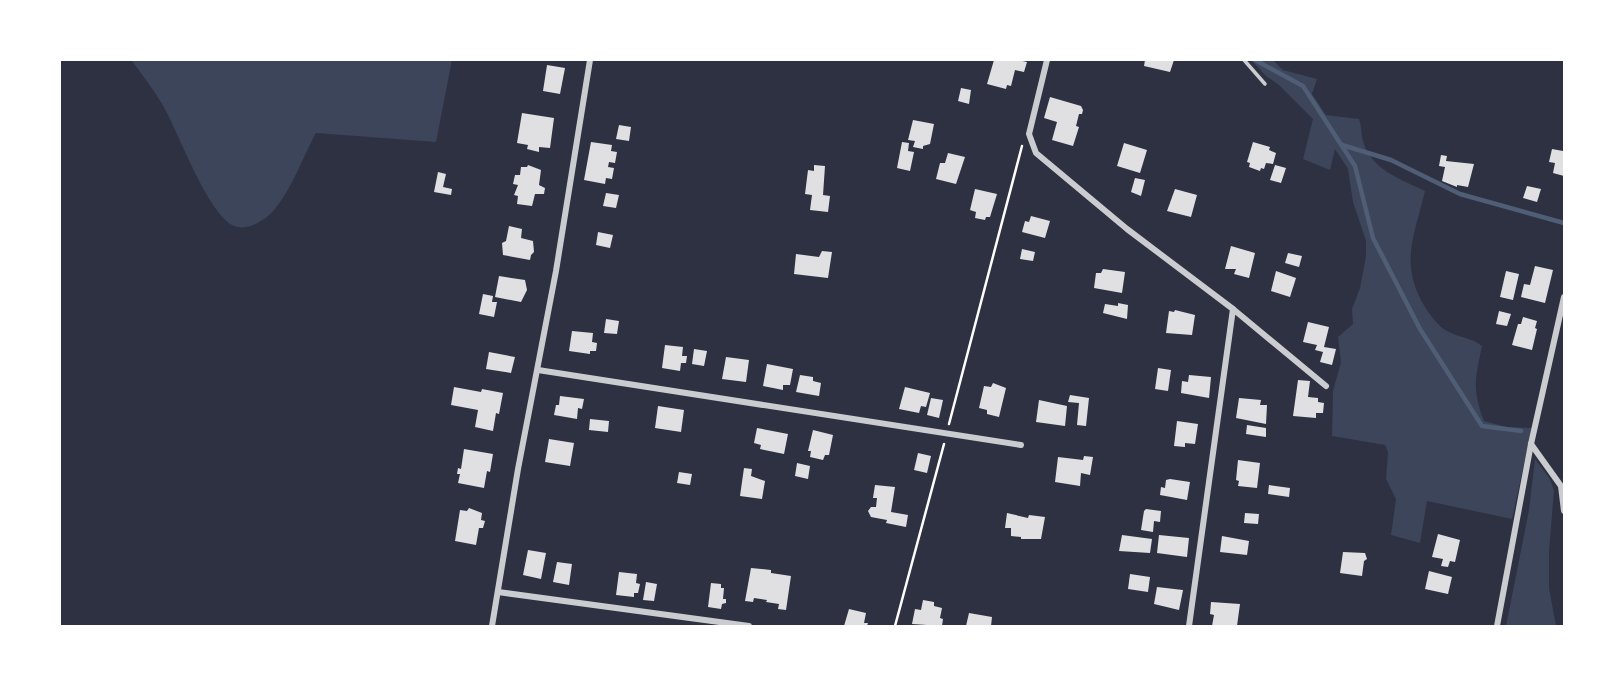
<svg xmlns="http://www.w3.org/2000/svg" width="1624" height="686" viewBox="0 0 1624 686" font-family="'DM Sans',sans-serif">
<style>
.green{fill:#3c4559}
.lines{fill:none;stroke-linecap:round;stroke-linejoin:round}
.stream{stroke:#4f5d75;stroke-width:4.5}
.building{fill:#e0e0e3}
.path{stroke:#fff;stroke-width:2.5}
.service{stroke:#caccd0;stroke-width:3.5}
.minor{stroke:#caccd0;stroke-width:6}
</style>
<rect width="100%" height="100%" fill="#2d3142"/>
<g class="green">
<path d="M131,60H452L436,142L316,133C302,158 289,198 267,217C259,223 247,229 237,227C209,220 178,130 162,104C153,89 142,74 131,60Z"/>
<path d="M1251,60H1273L1283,70L1317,79L1312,94L1326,115L1359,119C1362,127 1361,134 1363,141C1371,170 1401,179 1425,191C1414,238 1399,263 1425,307C1431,316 1438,326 1447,331C1459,338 1471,337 1482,346C1475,379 1472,389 1484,421L1507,427L1532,428L1512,519L1427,501L1420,543L1391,535L1396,499L1386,479L1388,452L1385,445L1332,436L1333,391L1341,362L1338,337L1353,324L1352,309L1360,288L1366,256V241L1353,202L1348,169L1335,149L1330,170L1303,159L1313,119L1279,85L1266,76Z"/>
<path d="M1535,459L1550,479L1554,491L1549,551V588L1556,626H1506L1529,510Z"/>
</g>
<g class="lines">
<g class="stream">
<path d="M1255,60L1303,86L1355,166L1373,238L1420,329L1482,426L1521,431"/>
<path d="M1342,145L1391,160L1460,194L1564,223"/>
</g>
</g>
<g class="building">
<path d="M994,60H1018L1027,62L1024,72L1015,70L1011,86L1007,85L1006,89L987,84Z"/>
<path d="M1145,60H1174L1170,72L1144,66Z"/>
<path d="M547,65L565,68L560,94L543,91Z"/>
<path d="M961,88L971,90L969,104L958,101Z"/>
<path d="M1050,97L1081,106L1083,110L1082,114H1079L1076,126L1079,127L1073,146L1052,140L1057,122L1044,118Z"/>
<path d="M522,113L554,118L550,148L539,147V152L527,149L528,145L517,143Z"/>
<path d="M913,120L934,124L930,144L923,146V149L913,147L915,141L908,140Z"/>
<path d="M619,125L631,127L629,141L616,139Z"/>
<path d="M591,142L612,145L611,151L617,152L615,163L609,162L608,167L614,168L612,179L606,178L605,184L584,180Z"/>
<path d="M902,142L909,143L908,151L914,152L910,171L897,168Z"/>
<path d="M1253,142L1270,147L1269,150L1276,153L1273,164L1266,163L1264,169L1261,168L1260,171L1249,167L1250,163L1247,162Z"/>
<path d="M1124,143L1147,150L1140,173L1117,166Z"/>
<path d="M1552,149L1563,151L1564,176L1553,173L1555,163L1549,162Z"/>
<path d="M948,153L965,157L956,184L936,179L940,163H945Z"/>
<path d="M1441,155L1447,156L1446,161L1474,164L1468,187L1457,185V187L1442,181L1445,167L1439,166Z"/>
<path d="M528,165L541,170L539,185L545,188L544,194H535L532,206L517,204L518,196L514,195L518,185L513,184L515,175H520L521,167H527Z"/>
<path d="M814,165L825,166L823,195L830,196L828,212L810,210L812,195L805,194L808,170L814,171Z"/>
<path d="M1275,165L1286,168L1281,183L1270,180Z"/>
<path d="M438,172L446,174L443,187L452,189L451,195L434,192Z"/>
<path d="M1135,178L1145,180L1141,196L1131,192Z"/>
<path d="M1527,186L1541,189L1537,202L1523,198Z"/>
<path d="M975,189L997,194L990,217H986L985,220L975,218L976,212L970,210Z"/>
<path d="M1175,189L1197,195L1191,217L1167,211Z"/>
<path d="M606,193L619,195L616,208L603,206Z"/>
<path d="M1031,216L1050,221L1045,238L1022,232L1025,221L1029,222Z"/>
<path d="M509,226L522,229L521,238L533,241L534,252L531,255L530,260L503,255L502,243L506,241Z"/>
<path d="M598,232L613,235L610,248L596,245Z"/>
<path d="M1231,246L1255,253L1249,278L1234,274L1236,269H1225Z"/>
<path d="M1022,249L1035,252L1033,261L1020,259Z"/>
<path d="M822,251L832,252L828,278L794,274L796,254L819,257Z"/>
<path d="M1288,253L1302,256L1299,267L1285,263Z"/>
<path d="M1535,266L1553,270L1545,303L1521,297L1524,284L1530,285Z"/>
<path d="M1103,269L1125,272L1122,293L1094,288L1096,273H1101Z"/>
<path d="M1276,271L1296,278L1290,297L1271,291Z"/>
<path d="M1506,271L1519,274L1513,300L1500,297Z"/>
<path d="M499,276L525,280L527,290L521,302L495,297Z"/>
<path d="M483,294L493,296L492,302H497L494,317L479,314Z"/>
<path d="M1118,303L1128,305L1127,319L1103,313L1105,304L1118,306Z"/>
<path d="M1175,310L1195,315L1192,335L1166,333L1169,311L1174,312Z"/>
<path d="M1499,311L1511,314L1507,326L1496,324Z"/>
<path d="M1523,317L1537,321L1535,328L1537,329L1532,350L1512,345L1518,324H1521Z"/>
<path d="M606,319L619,321L617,334L604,333Z"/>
<path d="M1308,322L1329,327L1324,347L1336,349L1332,365L1320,362L1323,352L1315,350L1317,345L1303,342Z"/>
<path d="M572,331L593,333L592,342L597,343L596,351H590V354L569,351Z"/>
<path d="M665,345L683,347L682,356H687L686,363H681L680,371L662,368Z"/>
<path d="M694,349L707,351L704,366L692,364Z"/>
<path d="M489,352L515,357L511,373L486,369Z"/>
<path d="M726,357L749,360L746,382L722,379Z"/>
<path d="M767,364L793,369L790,385H783V390L763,386Z"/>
<path d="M1158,368L1171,370L1168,391L1155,389Z"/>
<path d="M800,375L813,377V381L821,383L819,396L796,392Z"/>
<path d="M1189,375L1211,377L1209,398L1181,393L1182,381L1188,382Z"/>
<path d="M1298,380L1310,381L1308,397L1318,398V402L1324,403L1323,413H1316V418L1293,416Z"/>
<path d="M993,383L1006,388L999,417L987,414V410L979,408L984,386L991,387Z"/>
<path d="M454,387L481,392L482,389L503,393L499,414L496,413L493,431L475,427L478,410L451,405Z"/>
<path d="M905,387L930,393L926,407L921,406L919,413L899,409Z"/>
<path d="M1070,395L1089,398L1086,426L1077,425L1079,403L1068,402Z"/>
<path d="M560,396L584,399L582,409L578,408L577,419L554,415L556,405H559Z"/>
<path d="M931,398L943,400L939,418L927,415Z"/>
<path d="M1239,398L1261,400L1260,405H1267L1266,424L1236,418Z"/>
<path d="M1039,400L1067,406L1065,426L1036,422Z"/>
<path d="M658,406L684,410L681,432L655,428Z"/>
<path d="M590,419L609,421L608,432L589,430Z"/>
<path d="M1177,421L1198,424L1195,444L1185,443V447L1174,446Z"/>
<path d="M1247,425L1266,428V437L1246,434Z"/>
<path d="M757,428L788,434L784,454L760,449L761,445L754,443Z"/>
<path d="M813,430L833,435L829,455H825L823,460L810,457L811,451H808Z"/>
<path d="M549,439L574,443L570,466L545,462Z"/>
<path d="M464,449L493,454L490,472L487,471L484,488L458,483L460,474H457L458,468L461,469Z"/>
<path d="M918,453L931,456L927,473L914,470Z"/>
<path d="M1084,456L1093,457L1090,475L1081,473L1080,486L1055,482L1058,457L1083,460Z"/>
<path d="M1238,460L1260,463L1257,488L1238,486L1239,481L1236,480Z"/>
<path d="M797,463L810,466L808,479L795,476Z"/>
<path d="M744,468L752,469L751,476L765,481L762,499L740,496Z"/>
<path d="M679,472L692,474L690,485L677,483Z"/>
<path d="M1170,479L1190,482L1187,500L1160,495L1161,487L1165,488L1166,480Z"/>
<path d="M875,485L895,487L891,512L908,515L906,527L886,523L887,520L871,517L868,511L871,507H876L877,498H873Z"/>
<path d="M1269,485L1290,488L1289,497L1268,494Z"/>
<path d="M469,508L482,513L481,520L485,521L483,528H479L476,545L455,541L460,510L467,511Z"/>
<path d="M1146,509L1161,511L1160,522L1154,521L1153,532L1141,530L1144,511Z"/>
<path d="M1007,513L1028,518L1029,515L1045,517L1041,539H1021V537L1011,536V528H1005Z"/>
<path d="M1245,513L1259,514L1258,524L1244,523Z"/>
<path d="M1438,534L1460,540L1455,562L1450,561L1448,567L1441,566L1443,559L1432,557Z"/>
<path d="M1122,535L1152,539L1150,553L1119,551Z"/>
<path d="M1159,535L1189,538L1187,557L1157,553Z"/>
<path d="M1222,536L1249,541L1247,555L1220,552Z"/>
<path d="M528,550L546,553L541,579L523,575Z"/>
<path d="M1343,552L1365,553L1367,559L1364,561L1362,576L1340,573Z"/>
<path d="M557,562L572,564L569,585L553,582Z"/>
<path d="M751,568L771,570V573L791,576L786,610L778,609L779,604L766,602L767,600L754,598L753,602L745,601Z"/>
<path d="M1429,571L1452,577L1448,594L1425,589Z"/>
<path d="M619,572L637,574L636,583L640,584L638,593H634V597L616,595Z"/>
<path d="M1130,574L1150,577L1148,592L1128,589Z"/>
<path d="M646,582L657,584L654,601L643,600Z"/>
<path d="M711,583L721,584V588H724L723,599H726V603L722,604L721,609L708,607Z"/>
<path d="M1157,587L1183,590L1179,610L1154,604Z"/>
<path d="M923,600L934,602V606L942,608L940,618L943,619L942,626L912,624L915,609L921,610Z"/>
<path d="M1211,602L1240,604L1237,626H1212L1214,615L1210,614Z"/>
<path d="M849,609L866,613L864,623H868L867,626H844Z"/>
<path d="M969,613L992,617L991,626H966Z"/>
</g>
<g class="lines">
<g class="path">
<path d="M949,424L1022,146"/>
<path d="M895,626L944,444"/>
</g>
<path class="service" d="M1244,60L1265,84"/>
<g class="minor">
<path d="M1047,60L1029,134L1036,153L1127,229L1233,309L1189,626"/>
<path d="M1233,309L1326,386"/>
<path d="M538,370L1021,445"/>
<path d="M1531,444L1561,486L1564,511"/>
<path d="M498,592L749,626"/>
<path d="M492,626L518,469L556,271L590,60"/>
<path d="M1497,626L1531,444L1564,297"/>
</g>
</g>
<rect width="1624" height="686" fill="none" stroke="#ffffff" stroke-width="122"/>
</svg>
